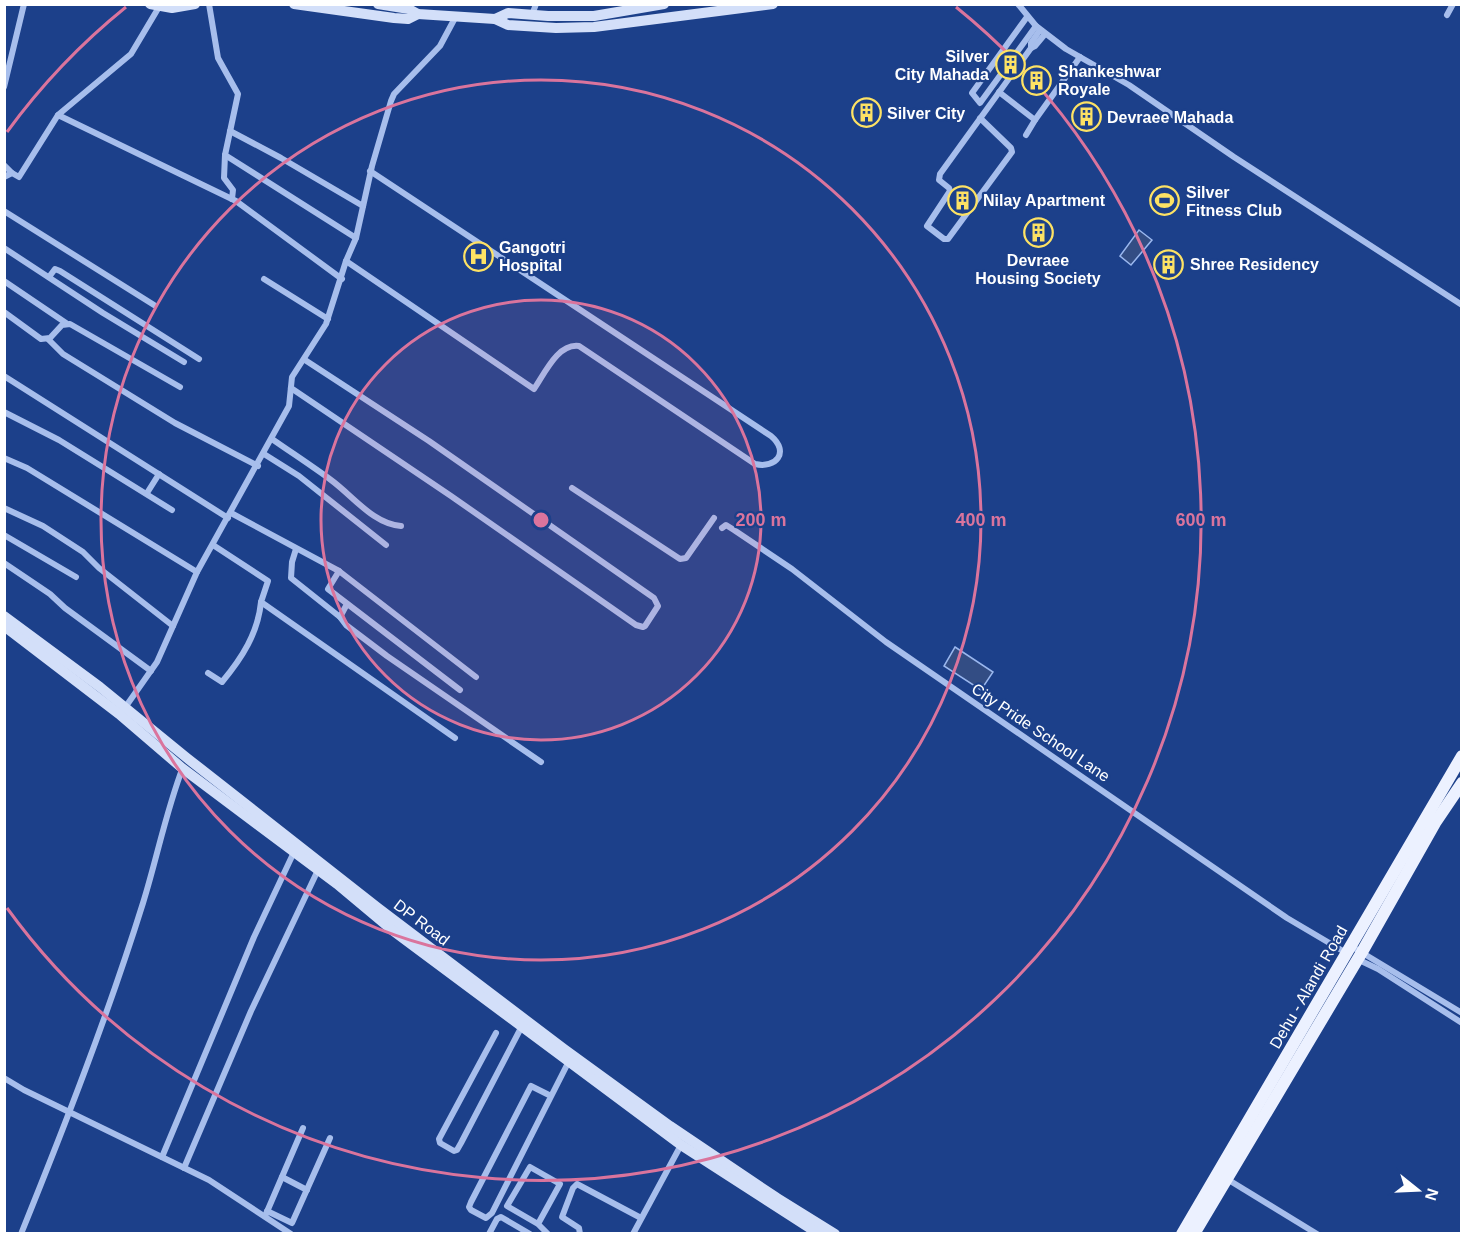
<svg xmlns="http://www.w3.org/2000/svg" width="1466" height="1238" viewBox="0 0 1466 1238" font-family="Arial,sans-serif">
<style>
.water{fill:#334d84;stroke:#9ab7ee;stroke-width:1.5}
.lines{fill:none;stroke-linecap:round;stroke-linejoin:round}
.street{stroke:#a7beec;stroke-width:6}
.secondary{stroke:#d3dff9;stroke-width:10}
.primary{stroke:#ecf1ff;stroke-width:12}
.ring{fill:none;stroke:#da749d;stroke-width:3}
.labels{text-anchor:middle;stroke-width:4.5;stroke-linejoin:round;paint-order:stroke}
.poi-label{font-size:16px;font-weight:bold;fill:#fff;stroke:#1c408a;text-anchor:start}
.street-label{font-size:16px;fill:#fff;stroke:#1c408a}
.centre{fill:#da749d;stroke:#1c408a;stroke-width:3}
.ring-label{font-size:18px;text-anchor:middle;font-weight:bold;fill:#da749d;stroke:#1c408a;stroke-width:4.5;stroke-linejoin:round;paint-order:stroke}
</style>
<rect width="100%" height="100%" fill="#1c408a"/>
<g class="water">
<path d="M1139,230L1152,240L1131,265L1120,256Z"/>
<path d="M955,647L993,672L981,690L944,666Z"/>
</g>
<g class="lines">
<g class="street">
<path d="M209,4L218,58L238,94L225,155L356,238"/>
<path d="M1018,4L1036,26L1066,49L1129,85L1234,157L1462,305"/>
<path d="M532,15L536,4"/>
<path d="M1447,15L1453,4"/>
<path d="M1027,17L972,93L980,103L1036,26"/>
<path d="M1031,48V43L1040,30"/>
<path d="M4,87L24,4"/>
<path d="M999,92L1035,120L1080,57"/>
<path d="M58,115L131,54L159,7"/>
<path d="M980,118L1011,148L1012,152L948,239H944L927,226L950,191L949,188L939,180L940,174L1031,48L1035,46L1045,34"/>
<path d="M230,131L281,158L363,206"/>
<path d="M1026,135L1035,120"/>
<path d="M225,155L224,178L233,190L232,199"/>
<path d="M4,165L12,173"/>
<path d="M4,177L12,173L19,177L58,115L236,201L342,279"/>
<path d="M4,211L154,305"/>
<path d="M4,248L103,313L184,362"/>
<path d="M346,261L534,389C545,373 558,343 579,346L755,464C776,469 790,452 771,436L370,171"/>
<path d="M49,277L55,269L60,271L199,359"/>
<path d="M264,279L328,319"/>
<path d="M4,281L66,323"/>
<path d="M4,312L41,339L50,338L62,325L70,324L180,387"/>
<path d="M48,339L63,354L175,423L258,466"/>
<path d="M4,376L228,518"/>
<path d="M291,388L451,496L636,625L643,627L645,626L658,606L654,598L429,441L305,360"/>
<path d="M4,412L59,440L172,510"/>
<path d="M272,439C292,453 312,466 331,480C353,496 373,524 401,526"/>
<path d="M264,454L299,476L386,545"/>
<path d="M4,458L27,468L197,572"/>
<path d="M572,488L680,559L686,558L714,518"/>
<path d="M147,493L159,474"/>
<path d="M4,508L43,526L83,552L99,568L173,626"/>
<path d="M231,513L339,571"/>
<path d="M722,528L726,525L734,530L792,569L886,642L1287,918L1348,954"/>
<path d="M4,535L76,577"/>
<path d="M213,545L268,581L261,602L455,738"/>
<path d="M296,549L292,562L291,578L340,617"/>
<path d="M4,563L50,594L65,608L151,671"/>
<path d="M347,604L340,617L346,625L387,656L541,762"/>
<path d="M208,673L222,682C242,658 258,633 261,602"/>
<path d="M460,690L328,589L339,571L476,677"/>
<path d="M124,709L157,662L197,572L289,406L292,377L326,324L346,261L356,238L372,166L391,101L394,94L440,46L455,18"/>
<path d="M1351,946L1462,1013"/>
<path d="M1357,959L1378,969L1462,1023"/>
<path d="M496,1033L439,1139L440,1143L454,1151L457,1150L461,1143L522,1026"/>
<path d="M4,1078L24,1090L209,1180L291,1234"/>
<path d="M551,1096L531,1086L471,1202L469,1207L471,1210L486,1218L492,1213L570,1059"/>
<path d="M162,1157L254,937L294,852"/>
<path d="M184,1168L251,1011L318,870"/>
<path d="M282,1177L307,1190"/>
<path d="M1227,1179L1317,1234"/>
<path d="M267,1211L292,1223L330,1138"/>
<path d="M266,1214L303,1128"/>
<path d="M538,1224L560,1184L530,1167L507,1206L538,1224L548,1234"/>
<path d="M21,1234C65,1125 108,1015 143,903C157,858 166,811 183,767"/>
<path d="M489,1234L497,1219L501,1217L530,1234"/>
<path d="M580,1234L579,1228L562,1217L573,1188L577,1184L641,1218"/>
<path d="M633,1234L681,1145"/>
</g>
<g class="secondary">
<path d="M150,4L172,8L195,4"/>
<path d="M294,4L394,18L408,19L418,14"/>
<path d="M378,4L409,9L418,14L495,19L508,25L556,28L594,27L773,4"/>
<path d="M495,19L508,13L548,16H594L664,4"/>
<path d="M4,616L100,687L187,758L378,908L564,1049L670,1126L777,1198L835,1234"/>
<path d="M4,626L119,714L182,768L337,884L392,930L681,1145L819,1234"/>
</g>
<g class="primary">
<path d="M1182,1234L1462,756"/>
<path d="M1194,1234L1362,952L1435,823L1462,783"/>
</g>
</g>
<circle cx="541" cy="520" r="220" fill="#da749d" fill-opacity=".12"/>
<g class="ring">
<circle cx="541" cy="520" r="220"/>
<circle cx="541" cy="520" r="440"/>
<path d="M7 132A660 660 0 0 1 126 7M956 7A660 660 0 1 1 7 908"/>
</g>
<defs>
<symbol id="building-ring" viewBox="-11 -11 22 22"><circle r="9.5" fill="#1c408a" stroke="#fde264" stroke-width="1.5"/><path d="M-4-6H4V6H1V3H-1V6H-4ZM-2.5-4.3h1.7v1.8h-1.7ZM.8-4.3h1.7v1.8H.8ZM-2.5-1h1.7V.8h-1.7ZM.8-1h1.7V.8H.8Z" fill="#fde264"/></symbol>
<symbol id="stadium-ring" viewBox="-11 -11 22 22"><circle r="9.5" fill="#1c408a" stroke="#fde264" stroke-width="1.5"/><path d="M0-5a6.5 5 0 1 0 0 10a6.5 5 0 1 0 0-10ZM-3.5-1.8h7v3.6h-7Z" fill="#fde264"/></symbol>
<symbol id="hospital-ring" viewBox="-11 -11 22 22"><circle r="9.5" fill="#1c408a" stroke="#fde264" stroke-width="1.5"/><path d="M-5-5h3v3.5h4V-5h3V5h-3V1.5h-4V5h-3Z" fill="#fde264"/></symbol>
</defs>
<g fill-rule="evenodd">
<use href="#building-ring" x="994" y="48" width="33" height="33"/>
<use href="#building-ring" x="1020" y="64" width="33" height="33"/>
<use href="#building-ring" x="850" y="96" width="33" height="33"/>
<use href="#building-ring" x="1070" y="100" width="33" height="33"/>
<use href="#building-ring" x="946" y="184" width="33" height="33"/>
<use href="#stadium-ring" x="1148" y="184" width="33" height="33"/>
<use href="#building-ring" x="1022" y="216" width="33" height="33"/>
<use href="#hospital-ring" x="462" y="240" width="33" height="33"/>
<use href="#building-ring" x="1152" y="248" width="33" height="33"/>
</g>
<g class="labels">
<g class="poi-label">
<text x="989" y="62" text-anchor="end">Silver<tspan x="989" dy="18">City Mahada</tspan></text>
<text x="1058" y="77">Shankeshwar<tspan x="1058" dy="18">Royale</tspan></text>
<text x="887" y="119">Silver City</text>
<text x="1107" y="123">Devraee Mahada</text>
<text x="1186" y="198">Silver<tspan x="1186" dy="18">Fitness Club</tspan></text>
<text x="983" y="206">Nilay Apartment</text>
<text x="499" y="253">Gangotri<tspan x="499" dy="18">Hospital</tspan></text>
<text x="1038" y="266" text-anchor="middle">Devraee<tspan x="1038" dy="18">Housing Society</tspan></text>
<text x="1190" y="270">Shree Residency</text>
</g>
<g class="street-label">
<text transform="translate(1041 732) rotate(34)" y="6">City Pride School Lane</text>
<text transform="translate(422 922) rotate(37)" y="6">DP Road</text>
<text transform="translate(1308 987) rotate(-60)" y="6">Dehu - Alandi Road</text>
</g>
</g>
<circle cx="541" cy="520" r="9" class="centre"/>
<g class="ring-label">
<text x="761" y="526">200 m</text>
<text x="981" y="526">400 m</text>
<text x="1201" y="526">600 m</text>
</g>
<rect width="1466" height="1238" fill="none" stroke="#ffffff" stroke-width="12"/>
<g transform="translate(1418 1190) rotate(108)" stroke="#1c408a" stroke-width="4.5" paint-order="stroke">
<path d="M0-4.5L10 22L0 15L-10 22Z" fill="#ffffff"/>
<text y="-9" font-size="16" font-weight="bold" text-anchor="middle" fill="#ffffff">N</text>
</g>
</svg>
